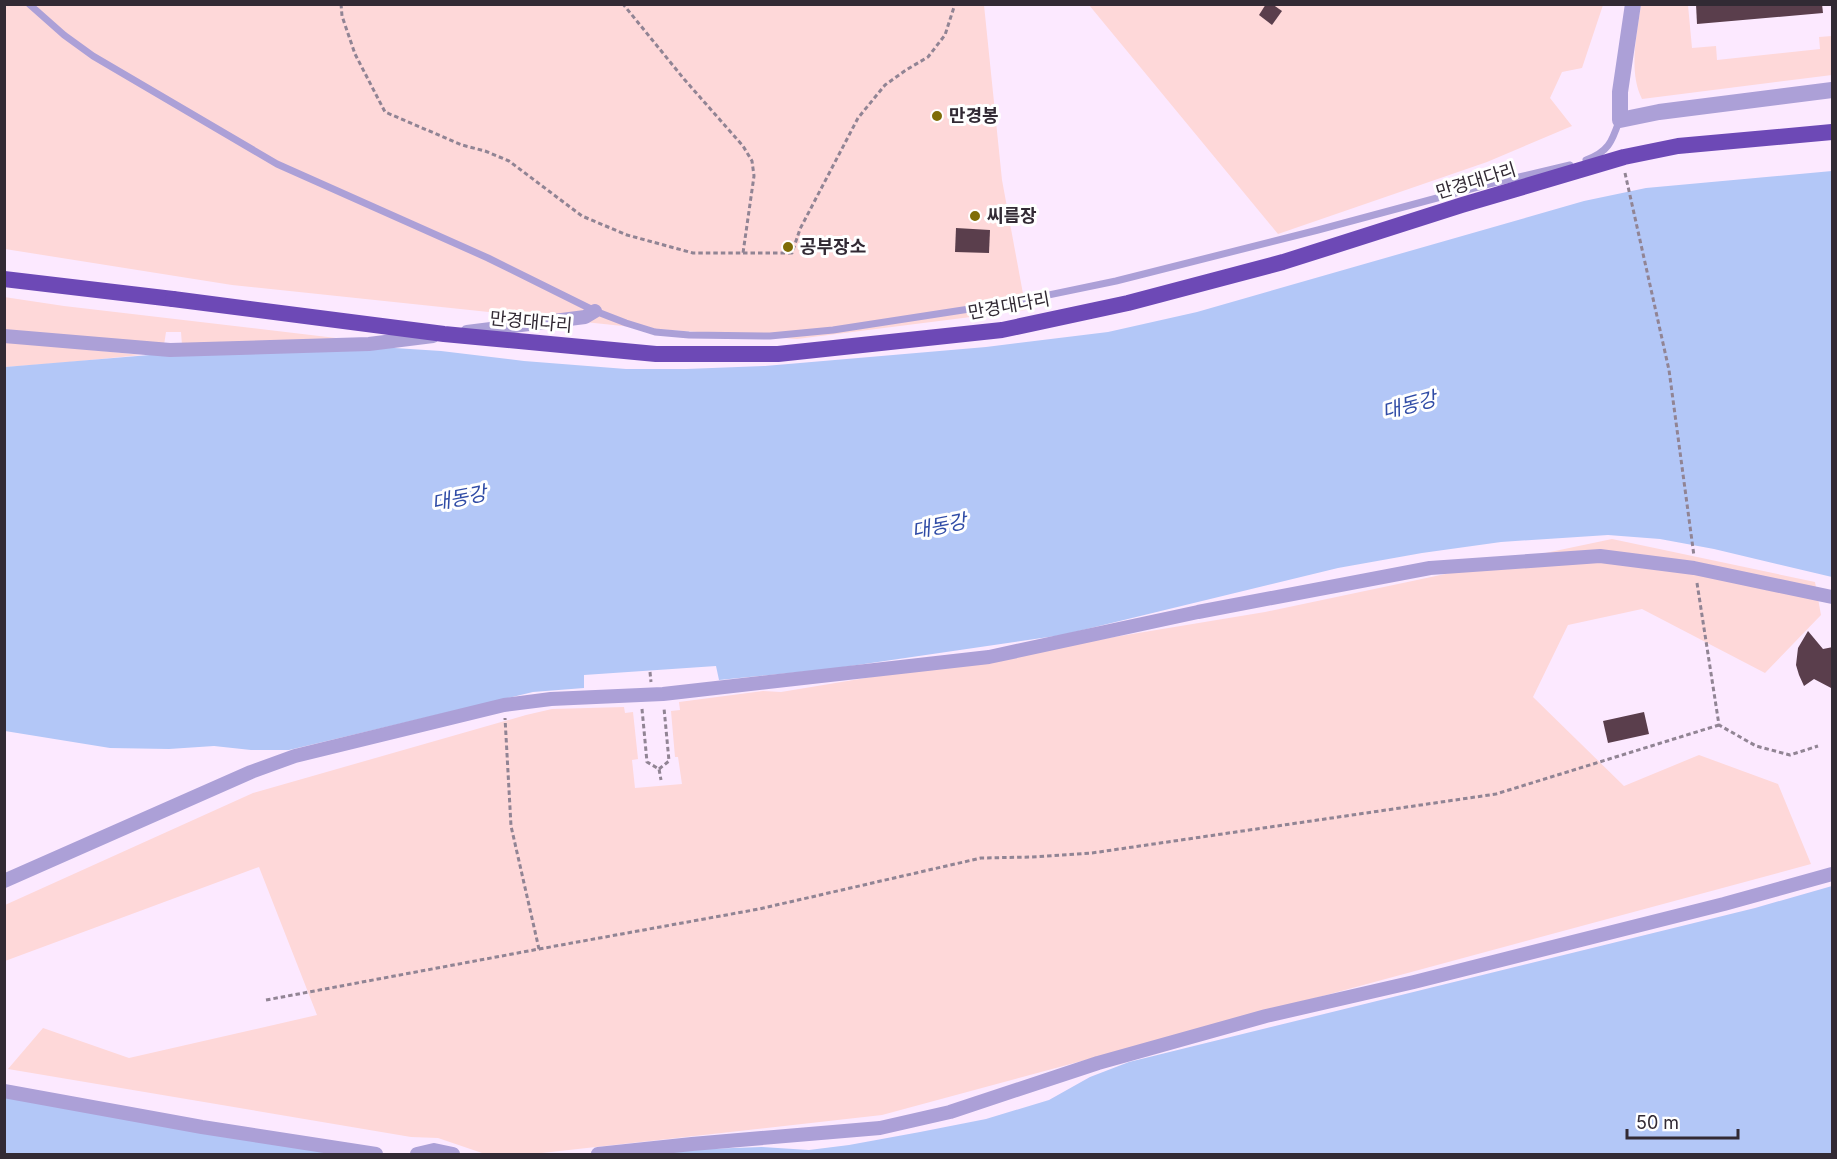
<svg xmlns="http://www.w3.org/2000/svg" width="1837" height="1159" viewBox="0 0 1837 1159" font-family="Inter,'Noto Sans KR',sans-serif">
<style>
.green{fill:#fed8d9}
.water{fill:#b3c7f7}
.building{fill:#5a3e4c}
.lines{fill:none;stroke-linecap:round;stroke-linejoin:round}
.path{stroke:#918494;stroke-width:3;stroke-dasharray:4.5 3;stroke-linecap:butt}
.service{stroke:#aca0d7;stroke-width:7}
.minor{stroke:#aca0d7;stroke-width:14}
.tertiary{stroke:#aca0d7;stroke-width:16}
.trunk{stroke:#6d49b6;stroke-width:16}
.trunk-bridge{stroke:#6d49b6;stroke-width:16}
.poi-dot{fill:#7f6c07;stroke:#fff;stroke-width:2}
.labels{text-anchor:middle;stroke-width:6;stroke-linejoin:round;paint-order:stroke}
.poi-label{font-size:18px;font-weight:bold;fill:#322a34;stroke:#fff;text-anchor:start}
.street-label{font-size:18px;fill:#322a34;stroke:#fff}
.water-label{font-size:20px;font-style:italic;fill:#304ca6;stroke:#fff}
</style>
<rect width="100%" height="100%" fill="#fce9ff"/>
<g class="green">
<path d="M4,5H984L1002,180L1026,310L797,339L642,328L232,285L5,249Z"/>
<path d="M1089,5H1603L1582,68L1562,72L1550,98L1572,126L1487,162L1278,234Z"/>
<path d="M1641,5H1688L1692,48L1716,46L1717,60L1820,49L1819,37L1832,36V75L1642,99C1628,71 1637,34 1641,5Z"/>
<path d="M4,297L64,306L336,338L334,343L182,345L181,332H166L164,345L5,331Z"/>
<path d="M5,341L141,355L60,363L5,367Z"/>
<path d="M1612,539L1815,582L1821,615L1765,673L1642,609L1568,625L1533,697L1624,786L1699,755L1778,784L1811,864L882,1115L533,1154H485L438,1138L411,1137L8,1069L43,1028L129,1058L317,1015L259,867L5,961V905L253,793L526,715L552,709L624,707L625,713L633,712L638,759L632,760L635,788L682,784L678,757H675L671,711L680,710L679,702L763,691L781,692L1265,612Z"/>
</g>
<g class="water">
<path d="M1832,171V577L1714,549L1660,539L1608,535L1501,542L1422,553L1338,568L1062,635L830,669L719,680L716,666L584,675V688L533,692L289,750H251L214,746L169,749L110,748L5,731V367L210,350L379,347L441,351L524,361L626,369H686L765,366L986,347L1108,332L1197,312L1584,201L1646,188Z"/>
<path d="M1832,886V1154H655L706,1149L762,1147L809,1150L849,1145L920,1132L986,1119L1049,1100L1090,1077L1129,1062L1755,908Z"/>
<path d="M5,1097L353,1154H5Z"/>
</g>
<g class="building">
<path d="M1266,4H1272L1282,11L1272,25L1259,15Z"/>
<path d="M1696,4H1822L1823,13L1697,24Z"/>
<path d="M956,228L990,230L989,253L955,252Z"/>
<path d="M1808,631L1823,649L1833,647V689L1814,679L1804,686L1799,675L1796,665L1798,648Z"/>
<path d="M1644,712L1649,734L1608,743L1603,721Z"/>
</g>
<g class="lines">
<g class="path">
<path d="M341,4L342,16L355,54L385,112L462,145L485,151L509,161L582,216L627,235L693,253H743L754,176L752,161L743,146L684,79L623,4"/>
<path d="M1625,173L1669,370L1694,556"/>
<path d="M743,253H792L800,229L858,118L885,85L906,70L928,57L945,35L955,4"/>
<path d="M1697,583L1719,725L1756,746L1790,755L1818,746"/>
<path d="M650,672L651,682"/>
<path d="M642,709L647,762L659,769L661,780"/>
<path d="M659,769L669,761L664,708"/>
<path d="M539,949L759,909L981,858L1032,857L1092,853L1496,794L1719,725"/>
<path d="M266,1000L539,949L511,826L505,718"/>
</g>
<g class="service">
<path d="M29,4L64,35L93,56L277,164L488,258L595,311L626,323L655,332L689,335L770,336L833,330L1015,302L1116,281L1318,230L1489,184L1570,165"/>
<path d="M1586,160C1608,152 1612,142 1619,121"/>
</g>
<g class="minor">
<path d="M467,332L585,317L595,311"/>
<path d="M4,336L170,350L369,344L433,336"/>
<path d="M4,881L251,772L295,756L504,705L551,699L663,694L989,657L1198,612L1430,568L1600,556L1694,568L1832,597"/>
<path d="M4,1091L202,1127L376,1154"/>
<path d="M417,1154L434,1150L453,1154"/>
<path d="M598,1154L692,1144L880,1128L950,1112L1098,1063L1266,1016L1414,982L1724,904L1832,874"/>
</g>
<path class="tertiary" d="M1633,4L1620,92V120L1659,112L1832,90"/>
<path class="trunk" d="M4,279L173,299"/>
<path class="trunk-bridge" d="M173,299L444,334L656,354H778L1002,330L1128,303L1283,262L1462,205L1624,157L1678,146L1832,132"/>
</g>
<g class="poi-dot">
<circle cx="937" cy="116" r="6"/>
<circle cx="975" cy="216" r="6"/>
<circle cx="788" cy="247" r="6"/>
</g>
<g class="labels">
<g class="poi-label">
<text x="949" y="122">만경봉</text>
<text x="987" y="222">씨름장</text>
<text x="800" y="253">공부장소</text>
</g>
<g class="street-label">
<text transform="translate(1476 181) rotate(-17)" y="6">만경대다리</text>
<text transform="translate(1009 306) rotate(-10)" y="6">만경대다리</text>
<text transform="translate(531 322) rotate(5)" y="6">만경대다리</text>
</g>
<g class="water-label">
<text transform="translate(1409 405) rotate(-15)" y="7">대동강</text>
<text transform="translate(459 498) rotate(-11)" y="7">대동강</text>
<text transform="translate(939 526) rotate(-11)" y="7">대동강</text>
</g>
</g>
<rect width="1837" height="1159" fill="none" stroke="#322a34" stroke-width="12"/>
<path d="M1627 1129v9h111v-9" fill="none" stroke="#322a34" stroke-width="3"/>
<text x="1636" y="1129" font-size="18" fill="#322a34" stroke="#ffffff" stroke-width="4.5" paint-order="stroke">50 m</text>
</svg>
